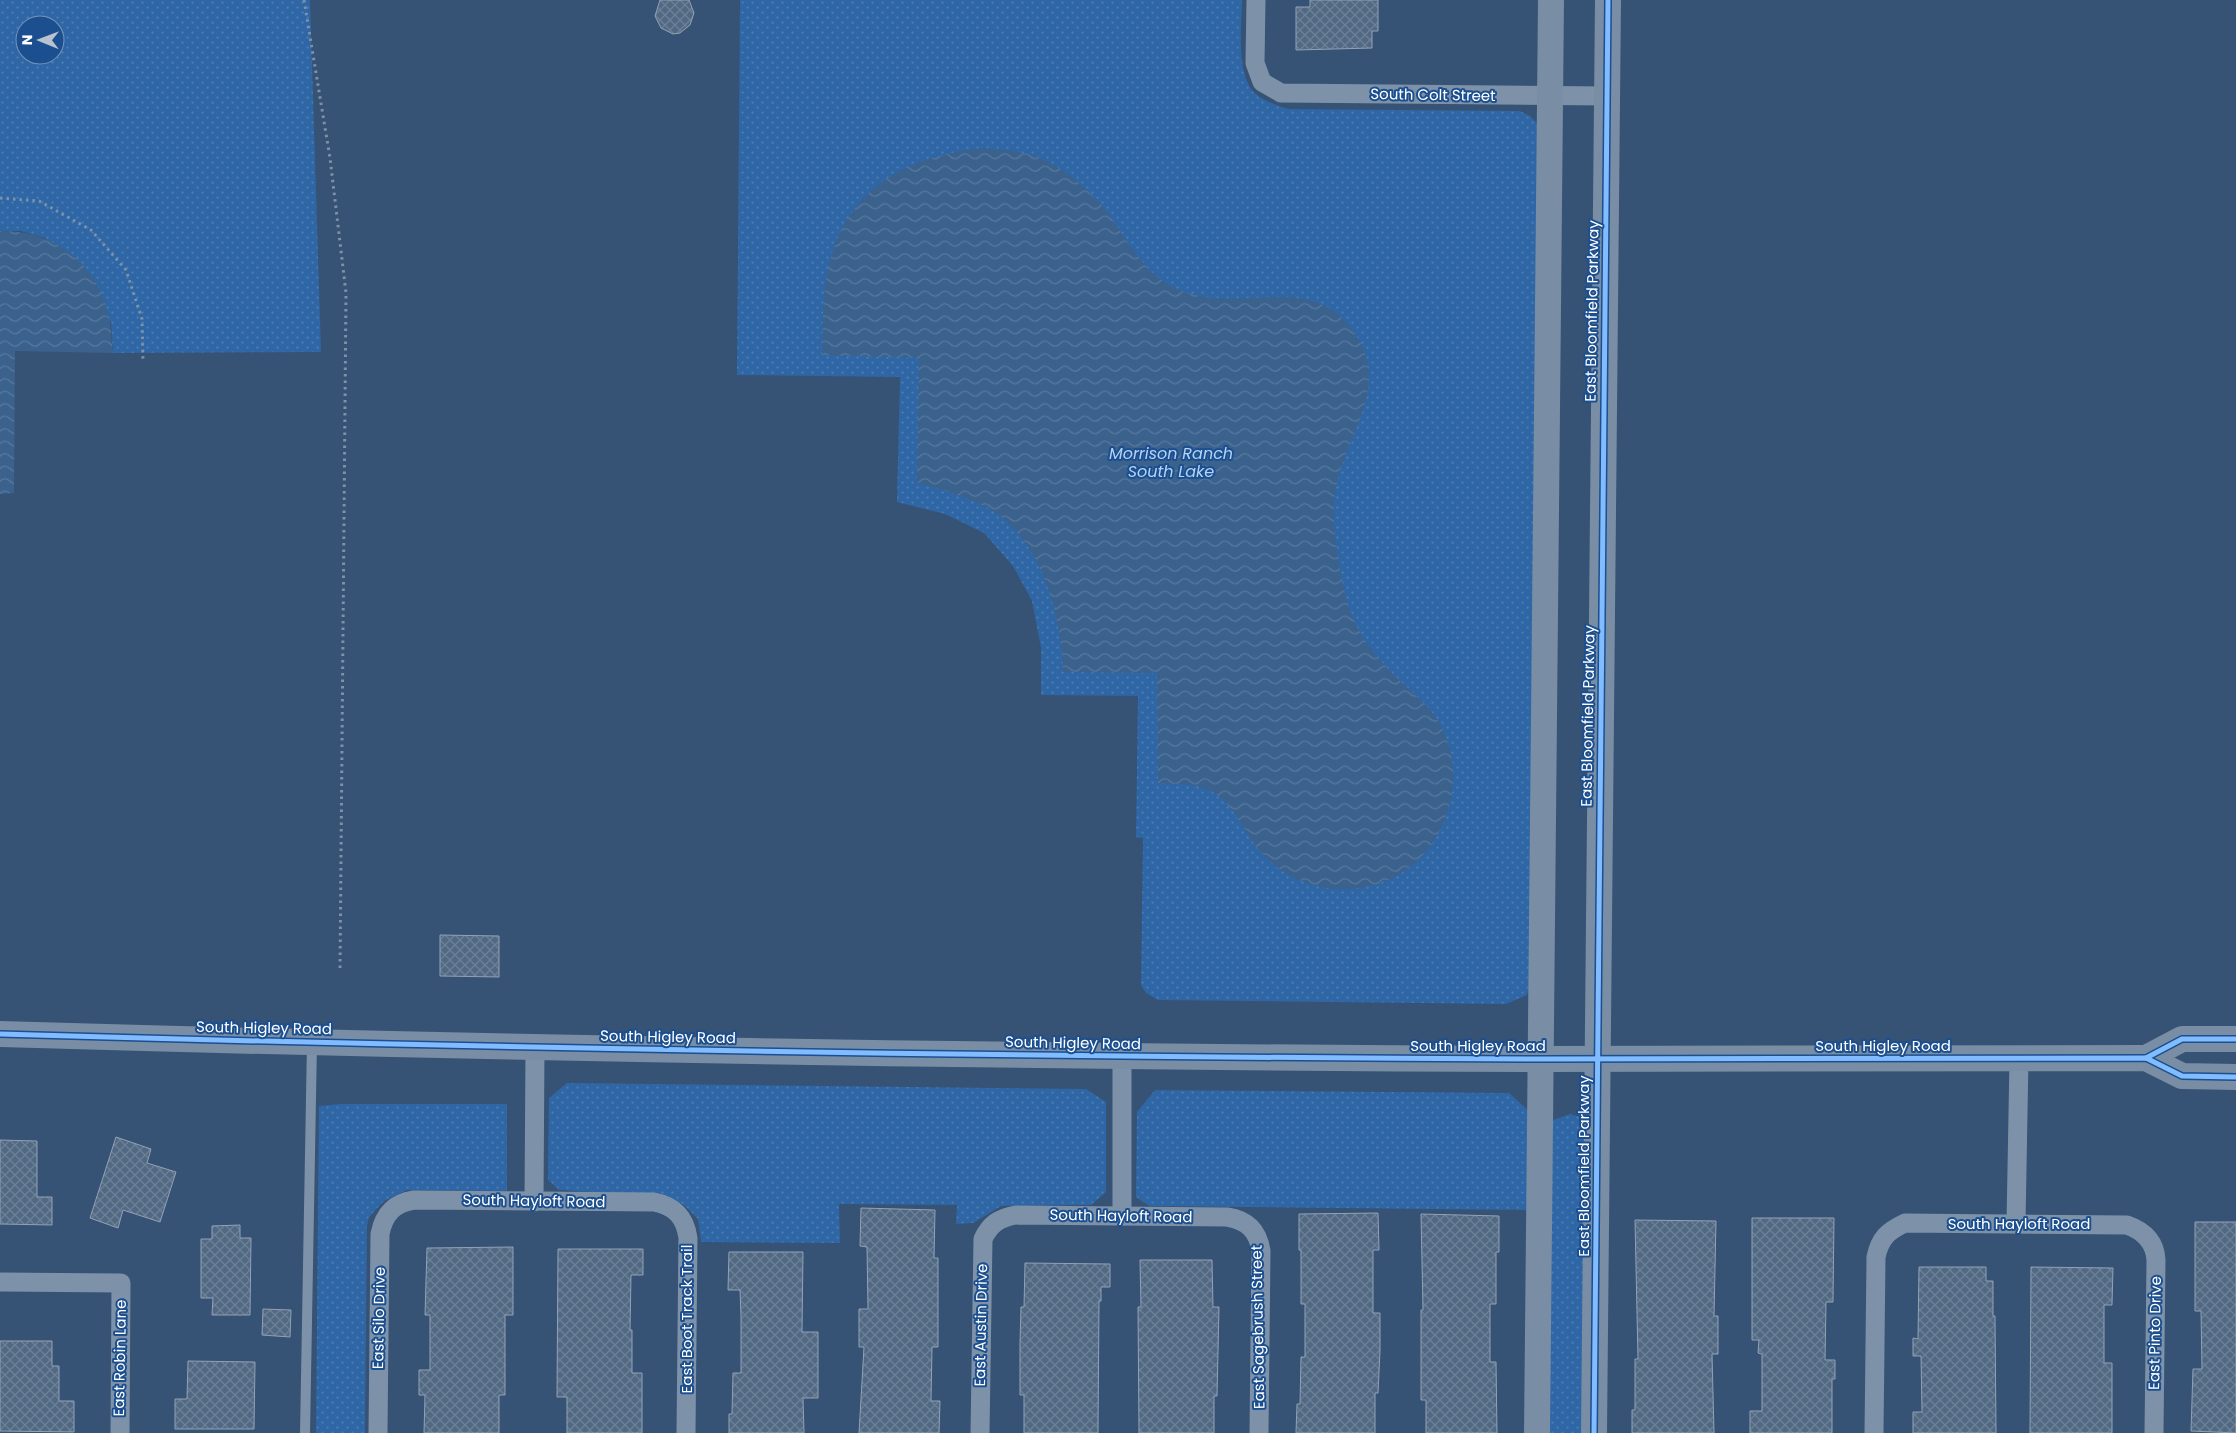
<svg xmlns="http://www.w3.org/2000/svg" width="2236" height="1433" viewBox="0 0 2236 1433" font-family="Poppins,sans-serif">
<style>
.grass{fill:url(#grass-dots);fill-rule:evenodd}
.water{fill:url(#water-waves)}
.building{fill:url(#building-cross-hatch);stroke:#92a2b6}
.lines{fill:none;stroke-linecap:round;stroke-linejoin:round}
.path{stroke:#7d92a8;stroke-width:3;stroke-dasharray:2.5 4;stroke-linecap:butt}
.lane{stroke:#7d92a8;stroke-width:10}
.street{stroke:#7d92a8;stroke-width:19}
.secondary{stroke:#798da4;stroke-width:26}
.cycleway-casing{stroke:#1b4f8f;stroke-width:8}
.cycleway{stroke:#80bcff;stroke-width:5}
.labels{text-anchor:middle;stroke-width:4;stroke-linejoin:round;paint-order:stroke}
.street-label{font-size:15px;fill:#fff;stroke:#1b4f8f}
.water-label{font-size:16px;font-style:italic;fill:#b5d3f5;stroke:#1b4f8f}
</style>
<defs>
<pattern id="grass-dots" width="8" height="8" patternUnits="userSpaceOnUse" patternTransform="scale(1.25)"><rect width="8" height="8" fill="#2f66a5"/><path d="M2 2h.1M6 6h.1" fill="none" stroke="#4e7db2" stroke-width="1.8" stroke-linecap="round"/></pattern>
<pattern id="water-waves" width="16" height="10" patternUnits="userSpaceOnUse" patternTransform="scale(1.25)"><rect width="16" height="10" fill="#3b618d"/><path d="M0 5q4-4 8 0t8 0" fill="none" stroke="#58799e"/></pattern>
<pattern id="building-cross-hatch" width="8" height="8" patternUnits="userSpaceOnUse" patternTransform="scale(1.25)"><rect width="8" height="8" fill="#526984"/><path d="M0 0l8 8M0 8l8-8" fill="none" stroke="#6c8096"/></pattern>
</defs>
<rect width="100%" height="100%" fill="#365274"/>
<g class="grass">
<path d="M0,0H310L321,352L113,353L111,323L45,238L21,231H0ZM25,25H55V55H25Z"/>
<path d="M740,0H1242C1242,25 1235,76 1256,94C1265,102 1277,105 1288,109L1520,111L1530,116L1538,124L1531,980L1527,995L1506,1004L1158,1000L1146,993L1141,985L1143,838L1136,837L1138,696L1041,695V648L1032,601L1013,566L984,533L945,514L897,502L900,377L737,375Z"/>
<path d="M567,1083L1086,1089L1106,1102V1192L1091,1205L1001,1206L973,1223L956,1224L957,1205L839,1204L840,1243L701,1242L698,1219L685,1206L667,1196L559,1190L548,1180L549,1098Z"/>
<path d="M1155,1090L1509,1093L1528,1110V1210L1149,1206L1136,1197L1137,1112Z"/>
<path d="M340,1104H507V1191L407,1190L384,1201L369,1217L367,1226L365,1433H316L319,1106Z"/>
<path d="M1570,1114L1580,1117L1588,1129L1585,1433H1546L1553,1120Z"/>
</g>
<g class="water">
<path d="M986,148C1001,150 1017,151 1032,155C1059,163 1094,193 1110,216C1129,243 1145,275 1177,289C1241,318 1316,265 1359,340C1388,390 1345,438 1336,487C1333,501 1333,518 1335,533C1339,569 1345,611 1366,642C1374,654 1386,667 1396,677C1412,693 1430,705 1441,726C1472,784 1441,866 1377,884C1330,898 1281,882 1253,842C1240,822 1228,797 1205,788C1190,783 1173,784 1158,783L1157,673L1063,672C1062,616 1041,537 988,508C966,496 941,490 917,482L919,358L822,355C823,323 822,288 831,257C853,182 914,155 986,148Z"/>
<path d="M0,231C47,230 87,255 104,300C111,317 111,335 113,353L15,351L14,493L0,494Z"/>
</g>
<g class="building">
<path d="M660,0H689L694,13L690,25L680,33L673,34L661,28L655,16Z"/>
<path d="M1310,0H1378V31H1372V48L1296,50V7H1310Z"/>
<path d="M440,935L499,936V977L440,976Z"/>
<path d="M116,1137L151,1149L147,1163L176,1172L160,1222L123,1210L118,1228L90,1218Z"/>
<path d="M0,1140L37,1141V1197H52V1225L0,1224Z"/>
<path d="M861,1208L935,1210L934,1258H938V1347H932L931,1401H940L939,1433H859L864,1347H859V1309H868L867,1247L860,1246Z"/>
<path d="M1378,1213L1379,1250H1373V1313H1380V1351L1378,1393H1375V1433H1296L1297,1404H1300L1301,1357H1305V1304H1301V1250H1299V1214Z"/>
<path d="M1421,1214L1499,1216V1252H1496V1304H1490V1362H1496L1497,1433H1426V1400H1421V1310H1423Z"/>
<path d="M1752,1218H1834L1833,1302H1826L1825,1360H1835V1379H1832V1433H1750V1411H1762V1354L1758,1353L1759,1340H1752Z"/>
<path d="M1635,1220L1716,1221L1714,1316H1718V1354H1712L1714,1433H1632V1410H1635V1359H1638Z"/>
<path d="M2195,1222H2236V1433L2191,1431L2193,1369H2202L2201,1311H2195Z"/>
<path d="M240,1225V1238H251L250,1315H212L213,1298H201V1239H212V1226Z"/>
<path d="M513,1247V1315H505V1395H499V1433H424L425,1395H419V1370H430V1315H425L427,1248Z"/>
<path d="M558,1249H643V1275H631L630,1330H632V1373H642V1433H567V1397H557Z"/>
<path d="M729,1252H803L802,1332H818V1398H803L804,1433H729V1414H732L733,1373H741V1316L740,1290H728Z"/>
<path d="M1140,1260H1212L1213,1307H1219L1217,1396H1214V1433H1139L1138,1307H1141Z"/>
<path d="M1025,1263L1110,1264V1287H1101V1301H1099L1098,1433H1024V1395H1020V1343L1021,1307H1024Z"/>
<path d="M1919,1267H1986V1281H1993V1316H1995L1996,1433H1913V1412H1922L1921,1356H1913V1338L1918,1339Z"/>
<path d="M2031,1267L2113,1268L2112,1305H2104V1363H2112V1433H2030Z"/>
<path d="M263,1309L291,1310L290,1337L262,1335Z"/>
<path d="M0,1341H52V1366H59V1401H74V1432L0,1431Z"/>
<path d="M188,1361L255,1362L254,1429H175V1399H187Z"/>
</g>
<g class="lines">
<g class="path">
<path d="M304,0L330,158L346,293L340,971"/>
<path d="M0,198L39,201L91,230L126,270L142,319L143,361"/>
</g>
<path class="lane" d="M305,1433L312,1042"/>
<g class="street">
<path d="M1256,0L1255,63L1262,82L1281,93L1607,96"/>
<path d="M534,1202L535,1047"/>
<path d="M1122,1216V1056"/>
<path d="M2016,1224L2019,1058"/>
<path d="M0,1282L121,1283L120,1433"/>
<path d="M378,1433L380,1234C384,1214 394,1203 414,1200L654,1202C675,1206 685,1217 688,1238L686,1433"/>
<path d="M980,1433L983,1239C990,1224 999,1218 1016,1215L1227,1217C1247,1220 1258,1231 1261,1251L1259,1433"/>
<path d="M1874,1433L1876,1257C1880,1238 1888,1231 1905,1223L2127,1225C2144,1231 2155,1242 2156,1260L2154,1433"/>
</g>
<g class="secondary">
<path d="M0,1034C514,1049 1028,1057 1542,1059C1744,1060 1945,1058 2146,1058L2182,1076L2236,1077"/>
<path d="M2146,1058L2182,1039H2236"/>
<path d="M1537,1433L1551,0"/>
<path d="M1594,1433L1608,0"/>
</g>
<defs>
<g id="cycleway">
<path d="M0,1034C514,1049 1028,1057 1542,1059C1744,1060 1945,1058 2146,1058L2182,1076L2236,1077"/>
<path d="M2146,1058L2182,1039H2236"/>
<path d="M1594,1433L1608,0"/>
</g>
</defs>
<use href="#cycleway" class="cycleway-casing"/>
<use href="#cycleway" class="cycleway"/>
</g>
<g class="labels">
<g class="street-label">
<text transform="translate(1433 95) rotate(1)" y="5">South Colt Street</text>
<text transform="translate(1592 311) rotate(-89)" y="5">East Bloomfield Parkway</text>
<text transform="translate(1588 716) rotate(-89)" y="5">East Bloomfield Parkway</text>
<text transform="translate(264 1028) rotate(1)" y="5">South Higley Road</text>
<text transform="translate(668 1037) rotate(1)" y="5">South Higley Road</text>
<text transform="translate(1073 1043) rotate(1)" y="5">South Higley Road</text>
<text x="1478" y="1051">South Higley Road</text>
<text x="1883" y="1051">South Higley Road</text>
<text transform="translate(1584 1166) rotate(-90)" y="5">East Bloomfield Parkway</text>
<text transform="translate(534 1201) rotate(1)" y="5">South Hayloft Road</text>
<text transform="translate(1121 1216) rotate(1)" y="5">South Hayloft Road</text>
<text x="2019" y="1229">South Hayloft Road</text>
<text transform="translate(379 1318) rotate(-89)" y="5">East Silo Drive</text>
<text transform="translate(687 1319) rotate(-90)" y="5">East Boot Track Trail</text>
<text transform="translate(981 1325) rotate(-89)" y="5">East Austin Drive</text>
<text transform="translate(1258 1327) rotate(-91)" y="5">East Sagebrush Street</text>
<text transform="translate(2155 1333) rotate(-89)" y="5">East Pinto Drive</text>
<text transform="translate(120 1358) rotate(-89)" y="5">East Robin Lane</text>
</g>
<g class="water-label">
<text x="1171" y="459">Morrison Ranch<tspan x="1171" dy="18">South Lake</tspan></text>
</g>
</g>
<g transform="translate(40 40) rotate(271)"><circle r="24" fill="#1b4f8f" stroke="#7695bc"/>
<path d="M0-4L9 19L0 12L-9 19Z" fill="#b9c2ce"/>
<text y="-8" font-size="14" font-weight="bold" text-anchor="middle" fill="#ffffff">N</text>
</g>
</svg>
